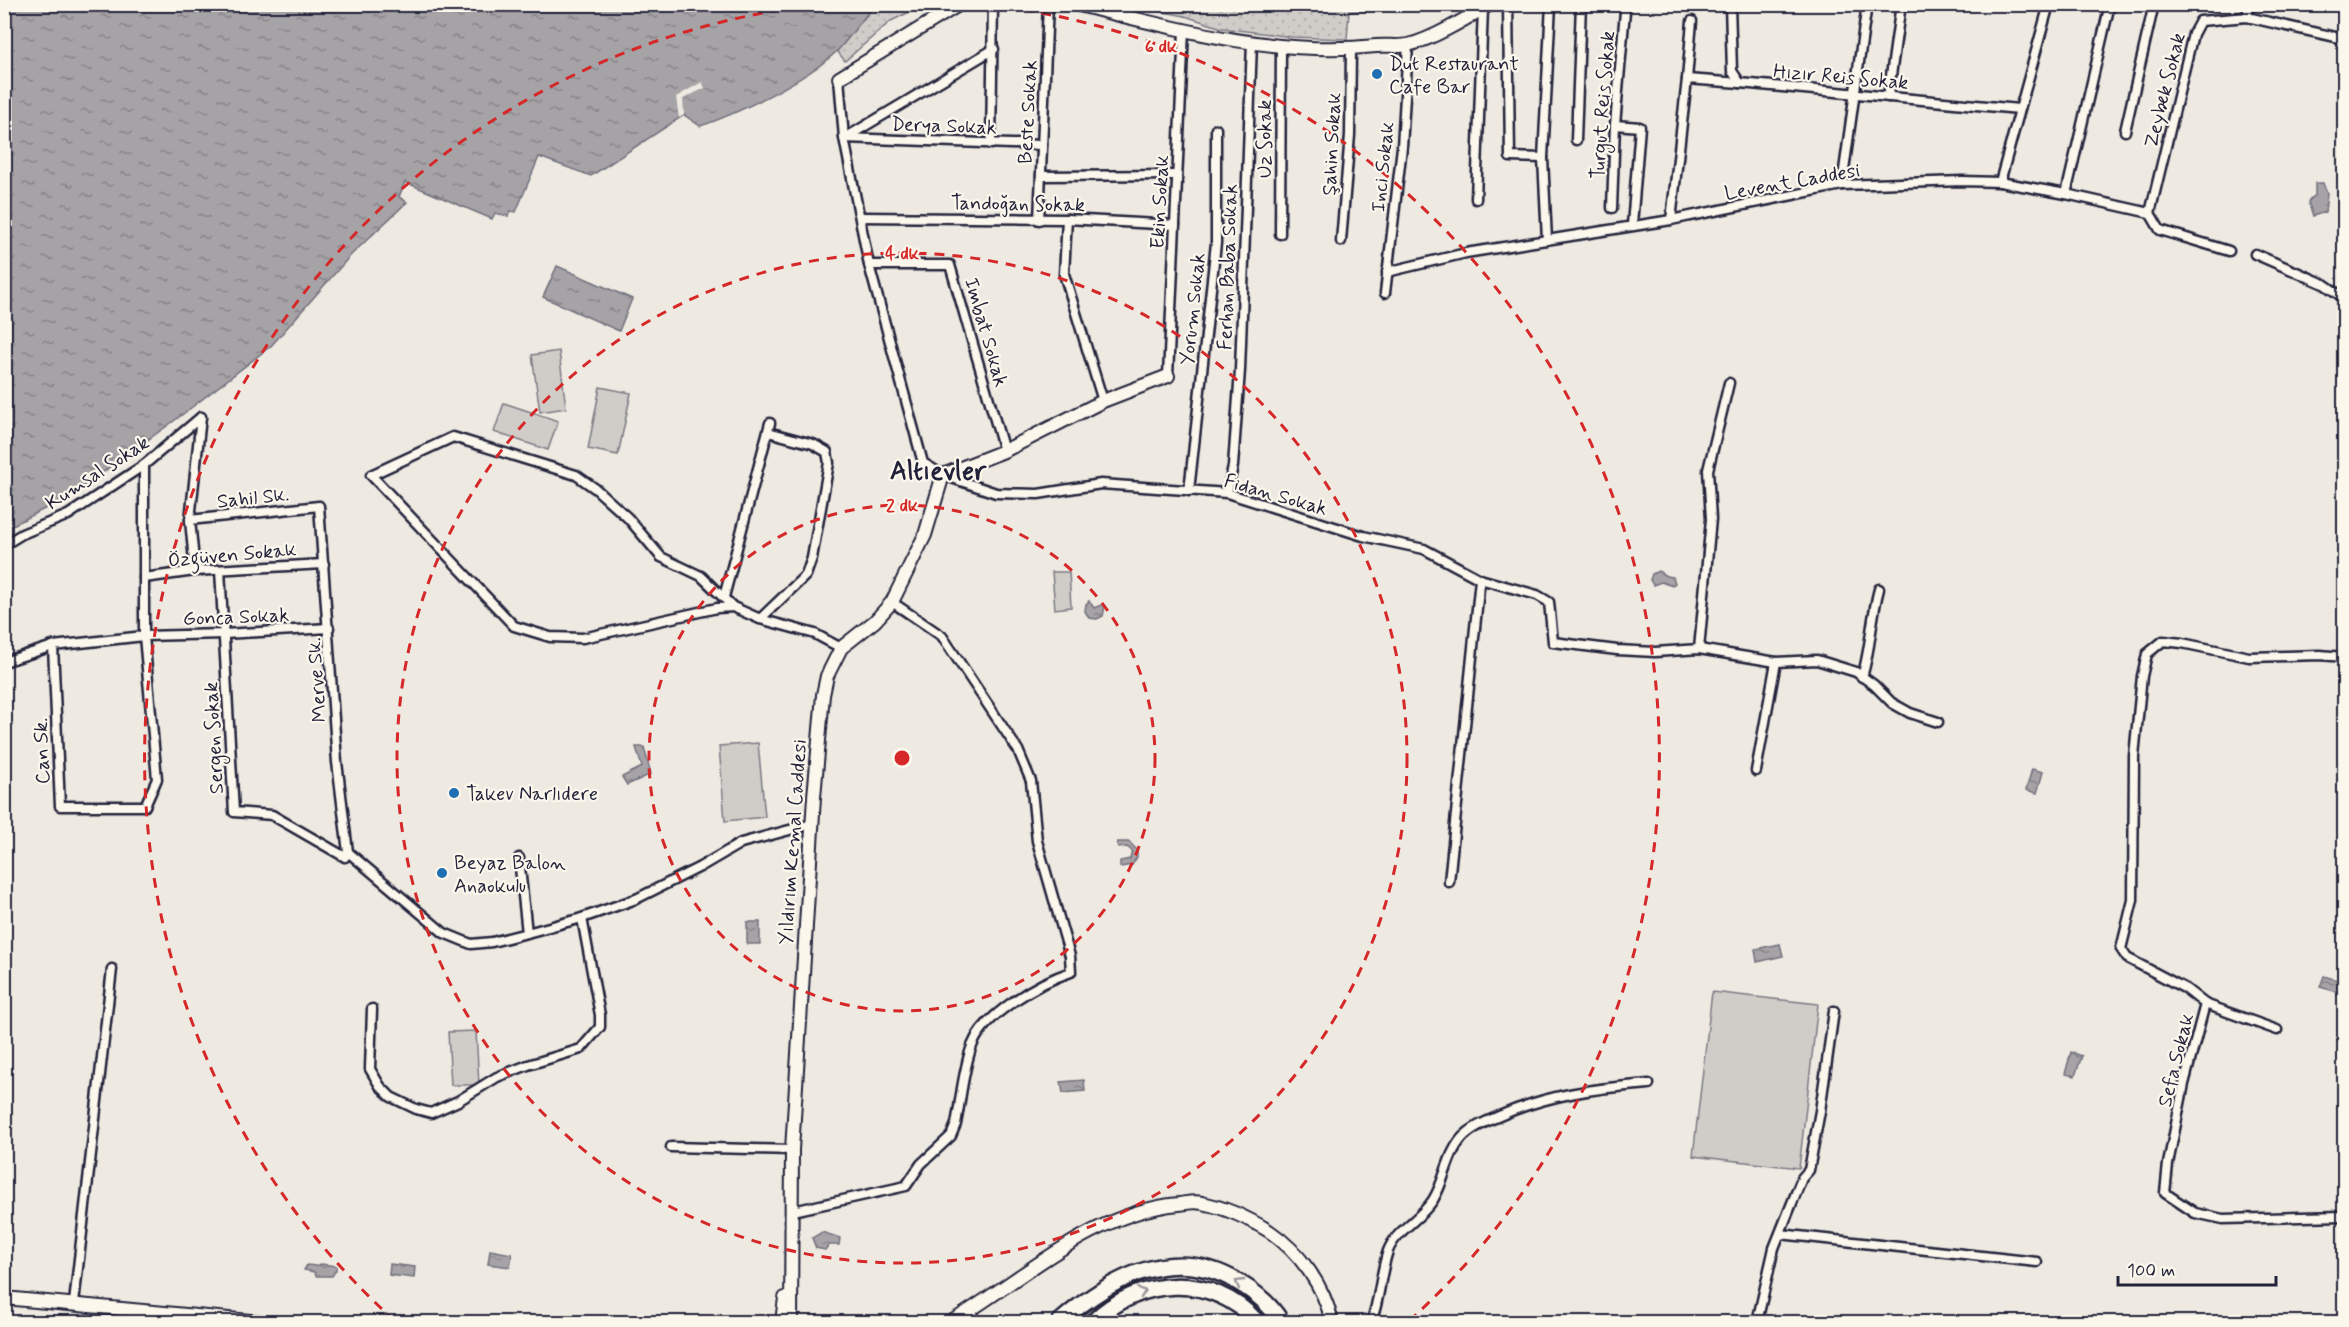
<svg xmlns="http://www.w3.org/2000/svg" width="2349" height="1327" viewBox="0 0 2349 1327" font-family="Mynerve,sans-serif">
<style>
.grass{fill:#d0cdc9;stroke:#797882;stroke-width:1.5}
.park{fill:url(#park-dots);stroke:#797882;stroke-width:1.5}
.water{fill:url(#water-ripples);stroke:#716f7c;stroke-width:1.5}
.pier{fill:#eeeae2}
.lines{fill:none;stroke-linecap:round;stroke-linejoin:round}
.street-casing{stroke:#22223b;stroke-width:13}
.secondary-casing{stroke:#22223b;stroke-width:16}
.highway-casing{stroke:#22223b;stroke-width:20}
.street{stroke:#fbf7ec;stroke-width:8}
.secondary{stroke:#fbf7ec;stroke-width:12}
.highway{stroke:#fbf7ec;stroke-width:15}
.oneway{stroke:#99979c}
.ring{fill:none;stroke:#d62828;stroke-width:3;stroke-dasharray:10 8}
.poi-dot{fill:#1f6fb2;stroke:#fbf7ec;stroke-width:2}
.labels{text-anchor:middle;stroke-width:4.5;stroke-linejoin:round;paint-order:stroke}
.poi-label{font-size:20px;fill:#22223b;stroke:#fbf7ec;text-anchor:start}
.street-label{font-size:20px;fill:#22223b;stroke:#fbf7ec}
.district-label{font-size:26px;font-weight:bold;fill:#22223b;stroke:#fbf7ec}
.centre{fill:#d62828;stroke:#fbf7ec;stroke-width:3}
.ring-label{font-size:18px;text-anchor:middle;font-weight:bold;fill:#d62828;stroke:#fbf7ec;stroke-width:4.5;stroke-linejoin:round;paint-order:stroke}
</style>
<defs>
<pattern id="park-dots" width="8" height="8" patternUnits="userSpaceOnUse" patternTransform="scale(1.5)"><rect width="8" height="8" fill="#d0cdc9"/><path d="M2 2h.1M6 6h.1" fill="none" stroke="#b2b0ae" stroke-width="1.8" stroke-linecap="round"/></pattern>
<pattern id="water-ripples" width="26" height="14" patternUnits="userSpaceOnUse" patternTransform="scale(1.5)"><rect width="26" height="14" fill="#a6a3a7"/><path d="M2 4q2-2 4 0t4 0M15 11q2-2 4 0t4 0" fill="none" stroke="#878489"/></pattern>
</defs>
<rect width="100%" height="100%" fill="#eeeae2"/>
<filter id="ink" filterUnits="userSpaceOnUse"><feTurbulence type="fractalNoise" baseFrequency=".0167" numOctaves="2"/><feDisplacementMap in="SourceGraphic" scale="12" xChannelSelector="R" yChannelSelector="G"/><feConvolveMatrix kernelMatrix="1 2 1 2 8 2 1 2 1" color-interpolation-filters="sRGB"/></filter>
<g filter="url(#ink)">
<g class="grass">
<path d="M559,351L566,408L540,412L532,355Z"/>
<path d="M600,387L631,393L618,455L588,449Z"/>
<path d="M504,403L558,421L548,450L494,432Z"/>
<path d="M1052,572H1069L1071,607L1055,609Z"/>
<path d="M758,743L765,817L725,821L719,746Z"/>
<path d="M1712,992L1818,1004L1799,1168L1693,1156Z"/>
<path d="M476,1031L479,1085H451L448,1032Z"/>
</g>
<g class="park">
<path d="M875,5H924L891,21L845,61L837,51Z"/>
<path d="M1104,5H1434L1349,12L1347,39L1292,37L1222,28L1185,16L1126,5Z"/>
</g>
<g class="water">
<path d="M5,5H875C861,19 851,37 837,51C810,78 737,114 700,126L684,115L591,176L539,157L516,212L510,211L508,216L495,213L492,219L405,182L399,197L407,202L351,255L271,346L174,421L70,496L5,529Z"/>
<path d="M2315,183H2323L2327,194L2325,212L2313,216L2308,202L2315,195Z"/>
<path d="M557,266L632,299L619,331L543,297Z"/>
<path d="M1658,571L1666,576L1673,577L1675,583L1672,586L1661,582L1653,585L1650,580L1652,574Z"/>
<path d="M1089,601L1094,608L1101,605L1105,606L1103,616L1097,619L1089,618L1085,611L1086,604Z"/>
<path d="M636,747H644L651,774L627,785L622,777L642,767Z"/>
<path d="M2032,769L2043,772L2037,793L2026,790Z"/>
<path d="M1117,842H1129L1137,850V857L1132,865L1120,867V861L1130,859L1132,851L1127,847L1118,848Z"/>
<rect x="747" y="922" width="13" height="22"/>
<path d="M1780,944L1783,956L1757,962L1755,949Z"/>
<path d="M2324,976L2344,982V994L2320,987Z"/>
<path d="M2071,1052L2082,1056L2075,1076L2065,1074Z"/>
<path d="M1084,1080L1085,1091L1063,1093L1061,1082Z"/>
<path d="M822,1232L840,1238L839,1245H829L825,1250L816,1248L812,1238Z"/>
<path d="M490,1250L512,1254L510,1267L488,1264Z"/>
<path d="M321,1264L336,1266V1270L332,1276H316L314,1272L304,1270L307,1265L316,1266Z"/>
<path d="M390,1264L415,1267L414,1278L389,1275Z"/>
</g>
<path class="pier" d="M702,82L705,88L683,99L684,115L679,118L676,97Z"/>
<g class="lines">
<defs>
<g id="street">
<path d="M1508,4L1510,157L1543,158"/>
<path d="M1730,4L1732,71L1740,83L2019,109"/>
<path d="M2247,17L2249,4"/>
<path d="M839,78L844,138L869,265L923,463L943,475L996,493L1038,494L1101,484L1227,493L1363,536L1424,549L1480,579L1537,595L1549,602L1553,642L1617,650L1655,652L1699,649L1776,662L1817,660L1856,672L1874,685L1892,703L1910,713L1938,722"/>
<path d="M1687,79L1692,21"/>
<path d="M1888,97L1901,4"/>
<path d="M1615,125L1640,127L1632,225"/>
<path d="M2125,131L2154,4"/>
<path d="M844,138L1042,145"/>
<path d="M845,138L994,49"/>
<path d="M1576,140L1581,4"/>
<path d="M991,144L993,4"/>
<path d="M1041,176L1177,175"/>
<path d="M2000,182L2049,4"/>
<path d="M1842,185L1867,4"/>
<path d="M2066,194L2110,4"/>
<path d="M1476,199L1483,8"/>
<path d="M1612,208L1615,125L1625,11L1624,4"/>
<path d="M2150,213L2193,34L2200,21L2247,17L2344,39"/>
<path d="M860,217L1067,219L1175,225"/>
<path d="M1067,219L1064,274L1103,401"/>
<path d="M1039,220L1048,4"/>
<path d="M1671,220L1687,79L1740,83"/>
<path d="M1280,234L1281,45"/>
<path d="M1547,240L1543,158L1551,4"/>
<path d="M1341,241L1350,135L1351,49"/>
<path d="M2255,254L2324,284L2344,298"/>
<path d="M869,265H950L1004,451"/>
<path d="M1387,272L1466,253L1671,220L1842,185L1962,181L2000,182L2066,194L2150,213L2160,230L2229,251"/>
<path d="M1385,293L1402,147L1408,45"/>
<path d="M1168,376L1184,30"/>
<path d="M1189,491L1216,243V129"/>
<path d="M1227,493L1233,466L1240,370L1252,42"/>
<path d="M190,520L319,506L337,762L348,852"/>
<path d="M4,545L22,534L68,515L144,465L201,417"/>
<path d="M220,570L234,812L272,815L345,857L348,852"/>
<path d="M195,571L190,520L201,417"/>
<path d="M144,578L195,571L324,564"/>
<path d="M724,597L770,423"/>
<path d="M733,607L717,608L583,638L550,637L514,626L371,475L453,437L576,475L596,489L628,518L661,557L701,576L733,607L760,619L815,634L841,648"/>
<path d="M760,619L806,575L812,558L829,463L827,452L813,444L768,432"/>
<path d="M53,646L60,806H145L157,779L144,636V465"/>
<path d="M1699,649L1711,519L1708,470L1729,383"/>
<path d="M2344,657L2320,655L2249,657L2182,643L2163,641L2147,654L2142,676L2134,756L2133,900L2121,949L2127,958L2186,989L2205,1004L2184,1084L2168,1164L2165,1193L2195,1213L2223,1219L2344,1216"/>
<path d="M4,662L53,646L144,636L224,634L329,628"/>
<path d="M1862,677C1871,648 1871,618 1879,589"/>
<path d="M1756,771L1776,662"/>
<path d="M348,852L444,933L471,944L492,942L527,933L582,918L636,899L700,867L741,843L812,824"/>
<path d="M519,858L527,933"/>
<path d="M1449,882L1480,579"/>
<path d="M2205,1004L2277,1030"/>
<path d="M372,1009L370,1069L380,1086L391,1097L416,1109L431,1113L458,1101L497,1077L528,1065L581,1049L600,1027V1015L582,918"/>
<path d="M671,1147L792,1150"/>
<path d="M793,1211L906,1186L921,1164L951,1136L956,1124C961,1099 963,1070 972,1046C984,1014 1040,982 1071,972L1070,956L1037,841L1031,781L1018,750L942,636L892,602"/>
<path d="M1780,1234L2037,1262"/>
<path d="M74,1303L112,969"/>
<path d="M1371,1322C1380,1300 1380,1274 1388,1251C1396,1230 1421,1219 1433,1200C1445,1181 1447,1155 1462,1138C1471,1128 1485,1122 1497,1117C1545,1095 1596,1088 1649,1084"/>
<path d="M1757,1322L1774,1248L1802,1178L1809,1170L1820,1111L1834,1011"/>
</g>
<g id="secondary">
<path d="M1075,4C1172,28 1275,57 1376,46C1387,45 1398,47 1408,45C1433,39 1467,18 1490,4"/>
<path d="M839,78L960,4"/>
<path d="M4,1298L261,1322"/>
<path d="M782,1322L785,1298"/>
<path d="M791,1322L792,1150L814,797L823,695L827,676L841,648L875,621L892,602L925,535L943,475L1004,451L1103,401L1168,376"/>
<path d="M951,1322C1023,1279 1092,1212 1179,1204C1187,1203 1195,1201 1202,1203C1227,1208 1248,1218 1269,1231C1300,1252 1324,1286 1332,1322"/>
</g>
<g id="highway">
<path d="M1060,1322C1110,1278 1173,1243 1238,1282C1255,1292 1271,1305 1281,1322"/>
<path d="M1093,1322C1139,1277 1212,1272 1257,1322"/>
</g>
</defs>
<use href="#street" class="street-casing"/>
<use href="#secondary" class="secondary-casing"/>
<use href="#highway" class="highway-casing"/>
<use href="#street" class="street"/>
<use href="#secondary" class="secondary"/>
<use href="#highway" class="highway"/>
</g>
<defs><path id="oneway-chevron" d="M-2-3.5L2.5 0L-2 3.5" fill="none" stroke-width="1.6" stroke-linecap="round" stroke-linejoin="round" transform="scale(1.5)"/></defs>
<g class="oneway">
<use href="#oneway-chevron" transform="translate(1239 1283) rotate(-149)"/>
<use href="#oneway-chevron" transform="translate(1142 1292) rotate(-19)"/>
</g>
</g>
<g class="ring">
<circle cx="902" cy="758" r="253"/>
<circle cx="902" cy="758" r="505"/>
<path d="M395 1321A758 758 0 0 1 816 5M988 5A758 758 0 0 1 1409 1321"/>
</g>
<g class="poi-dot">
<circle cx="1377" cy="74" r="6"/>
<circle cx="454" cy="793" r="6"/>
<circle cx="442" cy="873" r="6"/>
</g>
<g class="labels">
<g class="poi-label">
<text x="1389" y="70">Dut Restaurant<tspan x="1389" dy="23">Cafe Bar</tspan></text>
<text x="466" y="800">Takev Narlıdere</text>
<text x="454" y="869">Beyaz Balon<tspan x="454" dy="23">Anaokulu</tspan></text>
</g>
<g class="street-label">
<text transform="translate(1841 76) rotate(5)" y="7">Hızır Reis Sokak</text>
<text transform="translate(2164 90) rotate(-76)" y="7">Zeybek Sokak</text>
<text transform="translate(1602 105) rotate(-86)" y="7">Turgut Reis Sokak</text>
<text transform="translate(1027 112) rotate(-87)" y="7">Beste Sokak</text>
<text transform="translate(944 125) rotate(2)" y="7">Derya Sokak</text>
<text transform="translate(1264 139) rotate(-90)" y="7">Uz Sokak</text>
<text transform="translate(1331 144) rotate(-87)" y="7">Şahin Sokak</text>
<text transform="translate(1382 167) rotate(-84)" y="7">Inci Sokak</text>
<text transform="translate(1792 181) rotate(-10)" y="7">Levent Caddesi</text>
<text transform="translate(1159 202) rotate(-87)" y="7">Ekin Sokak</text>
<text transform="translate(1018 203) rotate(1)" y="7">Tandoğan Sokak</text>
<text transform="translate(1227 267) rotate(-88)" y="7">Ferhan Baba Sokak</text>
<text transform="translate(1192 309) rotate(-84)" y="7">Yorum Sokak</text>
<text transform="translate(987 332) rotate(74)" y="7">Imbat Sokak</text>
<text transform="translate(97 472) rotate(-33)" y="7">Kumsal Sokak</text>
<text transform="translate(1276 494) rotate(16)" y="7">Fidan Sokak</text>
<text transform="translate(253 497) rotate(-6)" y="7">Sahil Sk.</text>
<text transform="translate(232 554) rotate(-5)" y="7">Özgüven Sokak</text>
<text transform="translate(236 616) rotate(-2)" y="7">Gonca Sokak</text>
<text transform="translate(316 680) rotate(-94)" y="7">Merve Sk.</text>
<text transform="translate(213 738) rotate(-93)" y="7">Sergen Sokak</text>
<text transform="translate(41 751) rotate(-92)" y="7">Can Sk.</text>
<text transform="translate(792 842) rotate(-86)" y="7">Yıldırım Kemal Caddesi</text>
<text transform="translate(2175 1060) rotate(-76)" y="7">Sefa Sokak</text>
</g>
<g class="district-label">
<text x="938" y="479">Altıevler</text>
</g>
</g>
<circle cx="902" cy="758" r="9" class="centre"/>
<g class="ring-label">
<text x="1161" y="52">6 dk</text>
<text x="902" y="259">4 dk</text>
<text x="902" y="511">2 dk</text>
</g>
<rect width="2349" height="1327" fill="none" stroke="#fbf7ec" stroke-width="24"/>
<rect x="12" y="12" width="2325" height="1303" fill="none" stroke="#22223b" stroke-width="2" filter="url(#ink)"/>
<path d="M2118 1276v9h158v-9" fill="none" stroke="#22223b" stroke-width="3"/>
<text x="2127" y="1276" font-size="18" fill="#22223b" stroke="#fbf7ec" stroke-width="4.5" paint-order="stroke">100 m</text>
</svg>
